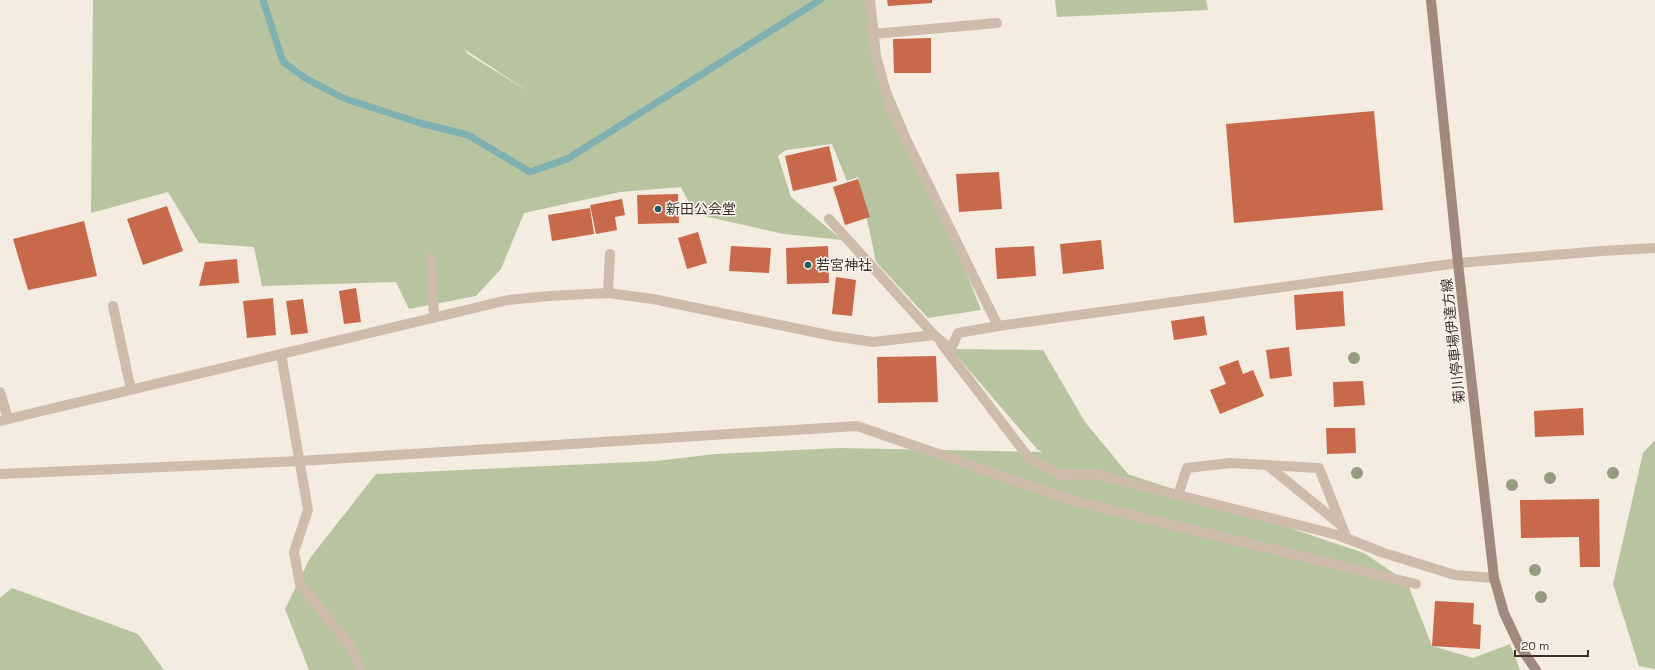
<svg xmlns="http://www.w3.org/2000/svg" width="1655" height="670" viewBox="0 0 1655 670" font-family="'Space Grotesk','Noto Sans JP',sans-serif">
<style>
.green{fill:#b8c4a0;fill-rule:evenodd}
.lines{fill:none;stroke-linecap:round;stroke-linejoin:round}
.stream{stroke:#7fb0b2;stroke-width:7}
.building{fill:#c8694b}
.service{stroke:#cdbbac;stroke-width:10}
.minor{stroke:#cdbbac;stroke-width:10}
.tertiary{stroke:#cdbbac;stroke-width:10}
.secondary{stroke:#a18a7d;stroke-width:10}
.tree{fill:#969b7f}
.poi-dot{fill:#1f5a5e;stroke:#fbf5ee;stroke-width:1.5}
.labels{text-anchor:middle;stroke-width:3;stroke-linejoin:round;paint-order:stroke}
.poi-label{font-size:14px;fill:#3b302b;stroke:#fbf5ee;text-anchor:start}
.street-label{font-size:14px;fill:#3b302b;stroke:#fbf5ee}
</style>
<rect width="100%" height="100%" fill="#f4ebe1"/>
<g class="green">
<path d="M93,0H870L876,56L945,218L981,310L928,318L876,262L858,177L847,181L832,144L786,150L778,156L791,197L842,240L784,234L695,214L681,187L620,192L524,213L501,269L476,296L409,309L396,282L262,286L254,247L199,243L168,192L91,213ZM464,49L531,93L468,54Z"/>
<path d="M1055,0H1206L1208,10L1057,17Z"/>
<path d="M951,349L1043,350L1085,422L1128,474L1364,553L1407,582L1432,646L1473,658L1510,644L1520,670H309L285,609L310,558L376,474L656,461L715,454L839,448L1042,452L1037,449Z"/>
<path d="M1655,440V669L1639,666L1613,584L1643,453Z"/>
<path d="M12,588L138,634L164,670H0V598Z"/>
</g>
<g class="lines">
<path class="stream" d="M263,0L283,62L305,78L343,98L420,123L468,135L530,172L567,159L820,0"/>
</g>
<g class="building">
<path d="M887,0H932V3L888,6Z"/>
<path d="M931,38V73H894L893,39Z"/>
<path d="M1374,111L1383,210L1234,223L1226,124Z"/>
<path d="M829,146L837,181L793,191L785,156Z"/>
<path d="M999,172L1002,209L959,212L956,174Z"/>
<path d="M858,179L870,217L845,225L833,187Z"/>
<path d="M678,194L679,223L638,224L637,195Z"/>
<path d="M622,199L625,215L615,217L617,230L596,234L590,205Z"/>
<path d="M167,206L183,251L143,265L127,219Z"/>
<path d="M590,208L594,234L552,241L548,215Z"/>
<path d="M84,221L97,276L28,290L13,239Z"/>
<path d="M698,232L707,263L687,269L678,238Z"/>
<path d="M1101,240L1104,269L1063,274L1060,244Z"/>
<path d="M731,246L771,248L769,273L729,271Z"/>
<path d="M828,246L829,283L787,284L786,248Z"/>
<path d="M1034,246L1036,276L997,279L995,248Z"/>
<path d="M237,259L239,283L199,286L205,262Z"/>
<path d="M836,277L856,280L852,316L832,314Z"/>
<path d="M356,288L361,322L344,324L339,291Z"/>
<path d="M1343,291L1345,326L1296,330L1294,295Z"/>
<path d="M273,298L276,335L247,338L243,301Z"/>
<path d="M303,299L308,333L291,335L286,301Z"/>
<path d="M1204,316L1207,335L1174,340L1171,321Z"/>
<path d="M1289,347L1292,376L1270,379L1266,350Z"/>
<path d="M936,356L938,402L878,403L877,357Z"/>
<path d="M1238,360L1243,374L1253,370L1264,396L1220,414L1210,390L1226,384L1219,367Z"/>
<path d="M1363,381L1365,405L1334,407L1333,382Z"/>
<path d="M1583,408L1584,435L1535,437L1534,411Z"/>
<path d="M1326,428H1355L1356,453L1327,454Z"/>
<path d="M1599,499L1600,567H1580L1579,537L1521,538L1520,500Z"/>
<path d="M1435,601L1474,603L1473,624L1481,625L1480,649L1432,646Z"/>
</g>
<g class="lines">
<g class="service">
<path d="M941,343L1029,458L1060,475L1094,474L1338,535L1384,553L1455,575L1494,578"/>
<path d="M281,354L308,510L294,552L300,584L351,647L360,670"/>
<path d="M1267,465L1341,525"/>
<path d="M0,474L300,461L857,426L1078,502L1416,584"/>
<path d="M1178,495L1187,468L1230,463L1319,468L1347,539"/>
</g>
<g class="minor">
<path d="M870,0L876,56L890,107L998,326"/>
<path d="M873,34L997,23"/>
<path d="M829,219L934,335"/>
<path d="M431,258L434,318"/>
<path d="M608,293L610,254"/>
<path d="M113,306L131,390"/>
<path d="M0,392L8,419"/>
</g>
<path class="tertiary" d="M0,421L508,300L549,296L608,293L653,299L833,336L873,342L934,335L951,349L958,333L998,326L1458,263L1601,251L1655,248"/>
<path class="secondary" d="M1431,0L1458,263L1494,578L1504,613L1519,645L1536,670"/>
</g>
<g class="tree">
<circle cx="1354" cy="358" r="6"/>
<circle cx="1357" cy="473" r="6"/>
<circle cx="1613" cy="473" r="6"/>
<circle cx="1550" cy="478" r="6"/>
<circle cx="1512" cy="485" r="6"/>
<circle cx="1535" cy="570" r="6"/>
<circle cx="1541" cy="597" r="6"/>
</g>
<g class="poi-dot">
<circle cx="658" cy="209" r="4"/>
<circle cx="808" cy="265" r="4"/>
</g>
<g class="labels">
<g class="poi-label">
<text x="666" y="214">新田公会堂</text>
<text x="816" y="270">若宮神社</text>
</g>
<g class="street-label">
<text transform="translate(1453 341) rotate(-96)" y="5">菊川停車場伊達方線</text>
</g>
</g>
<path d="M1515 650v6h73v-6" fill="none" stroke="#3b302b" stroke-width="2"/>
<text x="1521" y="650" font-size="12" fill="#3b302b" stroke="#fbf5ee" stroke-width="3" paint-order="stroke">20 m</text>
</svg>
